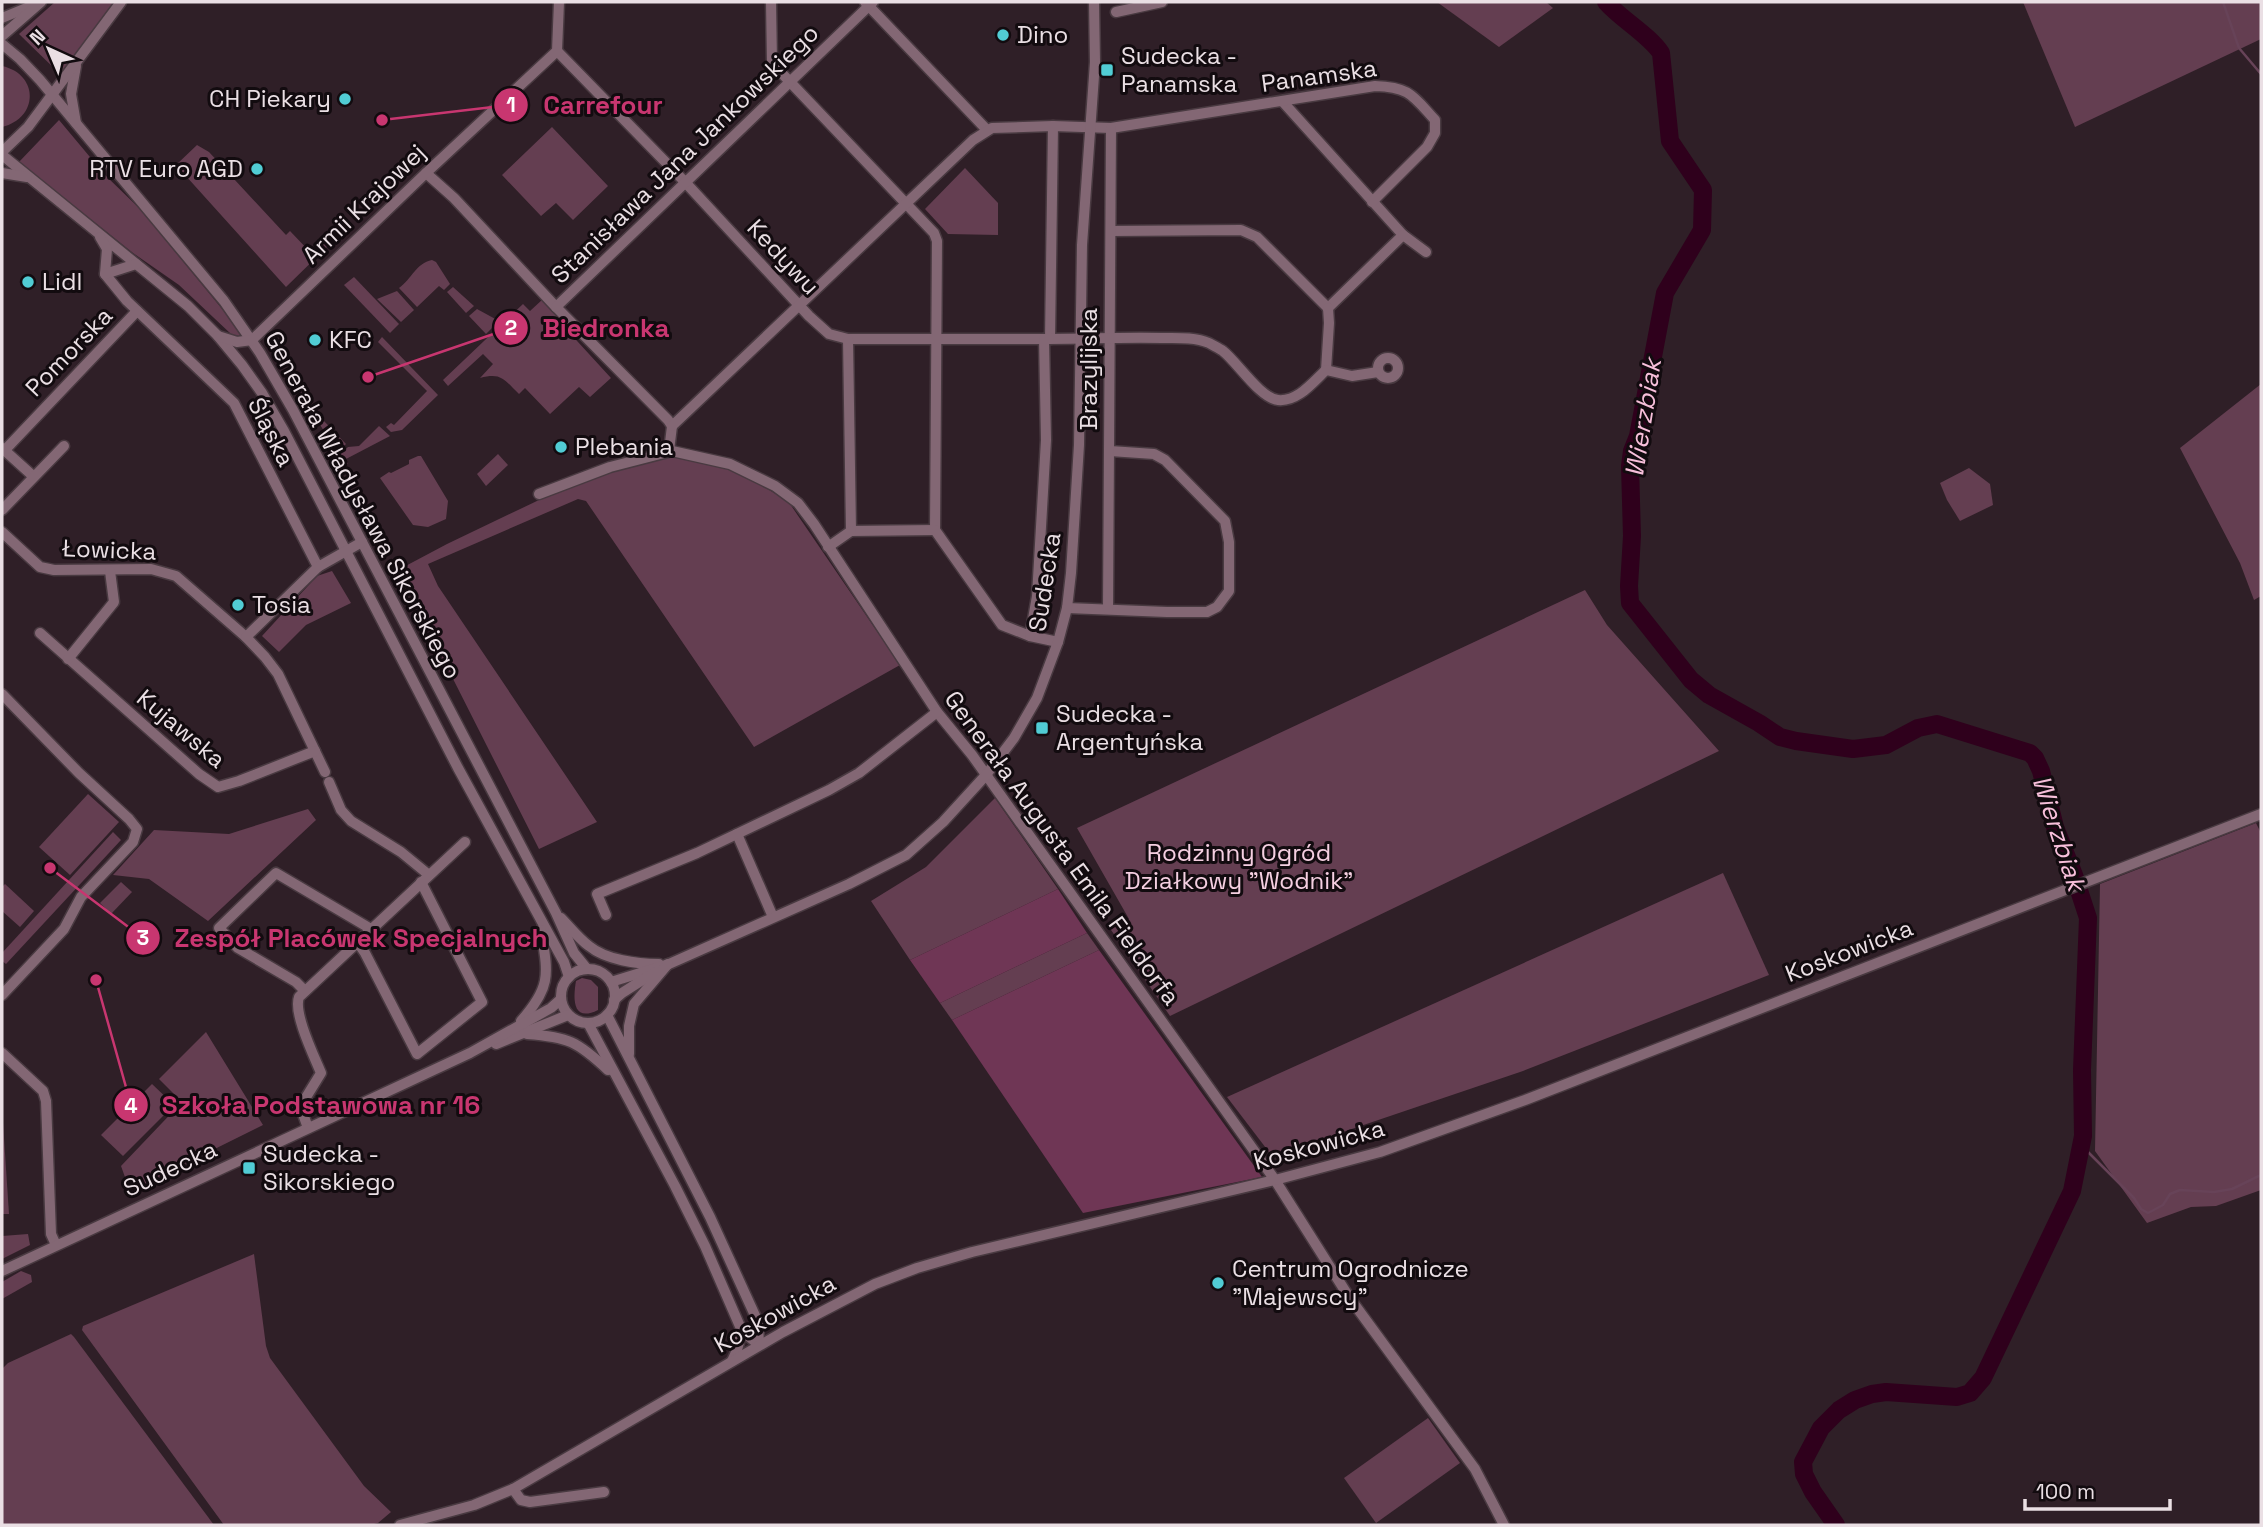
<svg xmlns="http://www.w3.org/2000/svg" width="2263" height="1527" viewBox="0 0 2263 1527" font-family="'Space Grotesk',sans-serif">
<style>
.green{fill:#643e51}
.forest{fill:#6f3655}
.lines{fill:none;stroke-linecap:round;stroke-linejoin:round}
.stream{stroke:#674358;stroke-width:2.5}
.river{stroke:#2f001c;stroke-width:18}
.minor-casing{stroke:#493a41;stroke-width:13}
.minor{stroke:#836774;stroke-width:10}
.poi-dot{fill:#51ccd4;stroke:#120b0f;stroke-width:2.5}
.labels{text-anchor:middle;stroke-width:6;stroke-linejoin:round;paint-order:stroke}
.poi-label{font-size:24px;fill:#eadfe4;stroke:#120b0f;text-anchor:start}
.street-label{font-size:24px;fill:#eadfe4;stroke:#120b0f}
.park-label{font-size:24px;fill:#f5cfe1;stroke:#120b0f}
.water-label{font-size:26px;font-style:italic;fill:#f7bfda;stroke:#120b0f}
.leader{fill:none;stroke:#c83670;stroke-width:2.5}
.callout-dot{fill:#c83670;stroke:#120b0f;stroke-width:2.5}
.mark-label{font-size:21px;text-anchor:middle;font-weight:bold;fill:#fff}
.callout-label{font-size:26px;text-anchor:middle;font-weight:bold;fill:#c83670;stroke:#120b0f;stroke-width:6;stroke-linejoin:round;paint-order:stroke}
</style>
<rect width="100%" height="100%" fill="#2f1f27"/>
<g class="green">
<path d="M55,2H114L60,74L19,34Z"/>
<path d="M1437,2H1546L1553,8L1499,47Z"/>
<path d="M2023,2H2261V39L2075,127Z"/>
<path d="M2,66C39,74 39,118 2,127Z"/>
<path d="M59,120L105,175L140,209L241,332L243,338L231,334L179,285L133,253L19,162Z"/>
<path d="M552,127L608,186L573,220L556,203L541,216L502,175Z"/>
<path d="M197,145L209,152L286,235L290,231L311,253L326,241L329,245L286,287L176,165Z"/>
<path d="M965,168L998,203V235L948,234L925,209Z"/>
<path d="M432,260L436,262L450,284L444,290L439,286L417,307L399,288C412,279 416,263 432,260Z"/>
<path d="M354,277L399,324L390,333L344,285Z"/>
<path d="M453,287L474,306L466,313L447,292Z"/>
<path d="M397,291L414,310L401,322L377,299Z"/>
<path d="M543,299L558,314L556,318L611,378L590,397L579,387L550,414L525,388L519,394C504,380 502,372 480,378L493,364L483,354L448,386L443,380L523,304L530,311Z"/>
<path d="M477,309L499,321L486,334L469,316Z"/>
<path d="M382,337L438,395L402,430L391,432L386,427L391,423L394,425L427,391L378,342Z"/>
<path d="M291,376L300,379L304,384L302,386L322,419L346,444L337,453Z"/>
<path d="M2261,384V596L2254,600L2240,563L2180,448Z"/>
<path d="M379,426L390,436L346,459L348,464L344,466L338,456L348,447L359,446Z"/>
<path d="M498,454L508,465L486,486L477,474Z"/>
<path d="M669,455L737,471L788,501L900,665L754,747L586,501L578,499L428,564L438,586L597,822L539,849L398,570L447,544L562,489L618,470Z"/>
<path d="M418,456H421L448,501L446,519L428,527L413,525L380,478L389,472L391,473L409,464V460Z"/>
<path d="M1969,468L1990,484L1993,505L1960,521L1947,500L1940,483Z"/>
<path d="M332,571L351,603L306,625L279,652L262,636L317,576Z"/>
<path d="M1585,590L1607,625L1719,751L1170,1016L1109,927L1129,919L1077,828Z"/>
<path d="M88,794L119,822L70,875L39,847Z"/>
<path d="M995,798L1058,889L910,960L871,901L926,867Z"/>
<path d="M308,809L316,820L208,921L149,879L113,875L154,830L229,834Z"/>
<path d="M2256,823L2261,833V1190L2216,1206L2191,1207L2147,1223L2095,1151L2100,884Z"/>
<path d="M113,832L121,840L6,964L2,961V953Z"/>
<path d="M1723,873L1769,975L1523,1071L1272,1156L1227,1097Z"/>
<path d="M121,882L132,892L111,914L100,903Z"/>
<path d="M5,884L34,911L20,927L2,911V887Z"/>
<path d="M1087,933L1099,950L952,1020L940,1003Z"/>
<path d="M582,978L591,980L598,987V1010C572,1023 573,998 576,981Z"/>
<path d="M206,1032L263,1125L130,1191L121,1166L182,1102L159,1079Z"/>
<path d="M152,1084L174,1105L123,1156L101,1135Z"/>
<path d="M2,1108L9,1214H2Z"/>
<path d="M28,1234L30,1245L2,1259V1236Z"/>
<path d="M254,1254L266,1346L270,1358L364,1486L391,1512L378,1523L370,1525H224L82,1330L83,1326Z"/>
<path d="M21,1271L31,1275L32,1282L2,1299V1282Z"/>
<path d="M71,1334L74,1337L214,1525H2V1369L8,1363Z"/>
<path d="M1428,1418L1460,1463L1376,1523L1344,1478Z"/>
</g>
<g class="forest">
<path d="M1058,889L1087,933L940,1003L910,960Z"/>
<path d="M1099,950L1262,1177L1083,1213L952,1020Z"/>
</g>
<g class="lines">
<g class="stream">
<path d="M2223,2L2239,48L2261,74"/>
<path d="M2081,1145L2134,1198L2141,1209L2148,1213L2163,1205L2170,1194L2180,1190L2214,1192L2232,1189L2261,1175"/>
</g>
<path class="river" d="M1606,2C1622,20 1649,35 1661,53L1670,141L1703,190L1702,230L1665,293L1638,436L1632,451L1630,466L1632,536L1629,586L1630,603L1691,680L1709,695L1759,723L1780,737L1796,741L1853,749L1886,745L1918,728L1937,724L2030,753L2035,758L2041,771L2055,827L2074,875L2088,918L2082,1070L2083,1136L2072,1191L1983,1378L1970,1393L1957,1397L1886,1392L1872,1394L1855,1400L1839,1410L1821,1428L1803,1462L1804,1474L1813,1492L1836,1525"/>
<defs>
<g id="minor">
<path d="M771,2L772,63L934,233L937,241L935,530L1002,625L1030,636L1058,642"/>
<path d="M865,2L987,130"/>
<path d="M1116,12L1162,2"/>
<path d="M2,18L31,6"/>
<path d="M2,36L41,2"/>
<path d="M2,44L20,59L40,80L224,301L260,353L293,410L556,913L574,953L587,969"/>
<path d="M557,51L685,182L809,316L829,334L848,339H1044"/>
<path d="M76,66L71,94L76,123"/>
<path d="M1283,102L1403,235L1328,308"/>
<path d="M2,152L28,127L121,2"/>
<path d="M2,155L188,306L218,336L242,365L262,393L284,431L458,768L564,962L569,977"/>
<path d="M2,173L27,177"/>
<path d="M426,173L454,198L556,307L668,420L672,426L669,451"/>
<path d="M1111,231L1241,230L1257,237L1328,308"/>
<path d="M1403,235L1426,252"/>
<path d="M100,237L107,249L105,274L127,301L234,403L318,567"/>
<path d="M105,274L136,264"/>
<path d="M556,307L873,2"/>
<path d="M218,336L237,342L252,340L426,173L557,51L559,2"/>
<path d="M848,339L851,531L935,530"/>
<path d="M1050,339L1053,126"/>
<circle cx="1388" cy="368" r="10"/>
<path d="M1326,370L1329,323L1328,308"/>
<path d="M672,426L973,140L992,128L1053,126L1111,128L1375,86C1410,87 1413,96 1435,120V133L1427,147L1372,202"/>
<path d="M2,448L33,476"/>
<path d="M4,451L137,311"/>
<path d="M539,494L610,467L672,451L730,464L775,486L798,503L814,524L937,712L972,755L1275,1180L1349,1297L1475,1469L1504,1525"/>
<path d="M2,510L64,446"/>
<path d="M2,532L40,567L54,570L151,569L176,576L246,637L265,657L278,674L325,772"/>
<path d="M828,547L851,531"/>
<path d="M1067,608L1167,612H1207L1217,607L1229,591V542L1225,521L1165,460L1154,454L1110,451"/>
<path d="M1108,609L1111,128"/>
<path d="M40,633L199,774L218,787L239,781L315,751"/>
<path d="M1030,636L1037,596L1046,440L1044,339C1084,339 1123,337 1162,338C1177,338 1195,337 1209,343C1214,346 1219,348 1223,351C1238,363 1260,398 1278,400C1298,402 1313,382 1326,370L1352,376L1378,372"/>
<path d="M246,637L318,567L362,542"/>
<path d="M68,659L114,602L110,571"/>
<path d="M2,694L79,773L129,819L137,829L133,842L81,897L64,929L2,995"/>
<path d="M329,782L341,810L351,821L401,852L429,875"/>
<path d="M737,834L773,917"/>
<path d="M606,915L597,894L697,853L829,790L859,773L937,712"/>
<path d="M561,918C570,927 578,938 589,946C606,960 637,964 659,964"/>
<path d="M358,943L365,953L417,1054L482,1002L421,882"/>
<circle cx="588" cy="996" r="27"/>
<path d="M611,982L669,964L849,884L906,855L943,822L986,775L1014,738L1037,698L1058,642L1067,608L1071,573L1079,445L1082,245L1095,62L1094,2"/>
<path d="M305,991L296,982L238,948L219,928L276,873L371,929"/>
<path d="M614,1000L622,993L655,972"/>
<path d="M607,1015L710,1217L758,1322L759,1345"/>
<path d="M521,1021C552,986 548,974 541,930"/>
<path d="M588,1023L675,1186L705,1246L742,1331L759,1345"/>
<path d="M527,1034C568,1037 577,1041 608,1070"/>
<path d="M496,1044L568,1015"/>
<path d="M2,1053L43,1091L46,1101L51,1234L56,1245"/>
<path d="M629,1054V1026L634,1004L668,964"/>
<path d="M308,1128L302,1111L305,1099L321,1073C314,1056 293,1013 299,997L465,842"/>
<path d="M2,1271L470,1053L551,1008L561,999"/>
<path d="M732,1361L737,1350L742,1331"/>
<path d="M513,1489L521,1500L530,1502L604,1492"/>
<path d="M400,1525L474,1505L513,1489L783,1332L875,1284L917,1268L972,1252L1275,1180L1380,1152L1525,1100L2261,814"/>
</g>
</defs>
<use href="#minor" class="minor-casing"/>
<use href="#minor" class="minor"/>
</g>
<g class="poi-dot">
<circle cx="1003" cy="35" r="7"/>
<rect x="1100" y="63" width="14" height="14" rx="3.5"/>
<circle cx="345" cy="99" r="7"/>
<circle cx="257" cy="169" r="7"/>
<circle cx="28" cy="282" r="7"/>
<circle cx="315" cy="340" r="7"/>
<circle cx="561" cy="447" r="7"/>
<circle cx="238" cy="605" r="7"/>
<rect x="1035" y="721" width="14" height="14" rx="3.5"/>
<rect x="242" y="1161" width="14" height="14" rx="3.5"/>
<circle cx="1218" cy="1283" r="7"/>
</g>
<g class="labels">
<g class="poi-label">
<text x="1017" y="43">Dino</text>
<text x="1121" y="64">Sudecka -<tspan x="1121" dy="28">Panamska</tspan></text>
<text x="331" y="107" text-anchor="end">CH Piekary</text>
<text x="243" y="177" text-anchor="end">RTV Euro AGD</text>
<text x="42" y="290">Lidl</text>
<text x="329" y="348">KFC</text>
<text x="575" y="455">Plebania</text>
<text x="252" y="613">Tosia</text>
<text x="1056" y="722">Sudecka -<tspan x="1056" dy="28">Argentyńska</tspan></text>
<text x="263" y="1162">Sudecka -<tspan x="263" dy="28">Sikorskiego</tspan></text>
<text x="1232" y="1277">Centrum Ogrodnicze<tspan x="1232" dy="28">"Majewscy"</tspan></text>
</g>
<g class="street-label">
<text transform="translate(1319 76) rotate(-8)" y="8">Panamska</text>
<text transform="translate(685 154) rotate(-44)" y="8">Stanisława Jana Jankowskiego</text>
<text transform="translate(364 204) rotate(-44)" y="8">Armii Krajowej</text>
<text transform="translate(783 257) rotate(47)" y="8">Kedywu</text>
<text transform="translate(69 352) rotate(-46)" y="8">Pomorska</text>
<text transform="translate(1089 369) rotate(-90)" y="8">Brazylijska</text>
<text transform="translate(271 432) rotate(63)" y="8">Śląska</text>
<text transform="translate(363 505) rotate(62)" y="8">Generała Władysława Sikorskiego</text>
<text transform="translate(109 550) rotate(2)" y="8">Łowicka</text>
<text transform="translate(1045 582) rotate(-81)" y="8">Sudecka</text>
<text transform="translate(181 729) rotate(40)" y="8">Kujawska</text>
<text transform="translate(1062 848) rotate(54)" y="8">Generała Augusta Emila Fieldorfa</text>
<text transform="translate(1849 951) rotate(-21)" y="8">Koskowicka</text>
<text transform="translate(1319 1145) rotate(-15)" y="8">Koskowicka</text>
<text transform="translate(170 1169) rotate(-25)" y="8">Sudecka</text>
<text transform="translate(775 1314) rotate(-29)" y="8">Koskowicka</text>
</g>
<g class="park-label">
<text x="1239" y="861">Rodzinny Ogród<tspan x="1239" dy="28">Działkowy "Wodnik"</tspan></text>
</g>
<g class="water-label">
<text transform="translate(1643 418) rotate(-81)" y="9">Wierzbiak</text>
<text transform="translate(2059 833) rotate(72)" y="9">Wierzbiak</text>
</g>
</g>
<path class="leader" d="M382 120L511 105M368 377L511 328M50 868L143 938M96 980L131 1105"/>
<g class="callout-dot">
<circle cx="382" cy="120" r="7"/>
<circle cx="368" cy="377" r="7"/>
<circle cx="50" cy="868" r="7"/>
<circle cx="96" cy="980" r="7"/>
<circle cx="511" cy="105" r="18"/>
<circle cx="511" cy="328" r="18"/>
<circle cx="143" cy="938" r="18"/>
<circle cx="131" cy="1105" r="18"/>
</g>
<g class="mark-label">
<text x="511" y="112">1</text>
<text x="511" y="335">2</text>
<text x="143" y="945">3</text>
<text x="131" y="1113">4</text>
</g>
<g class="callout-label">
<text x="603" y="114">Carrefour</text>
<text x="606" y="337">Biedronka</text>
<text x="361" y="947">Zespół Placówek Specjalnych</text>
<text x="321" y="1114">Szkoła Podstawowa nr 16</text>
</g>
<rect width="2263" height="1527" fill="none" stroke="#eadfe4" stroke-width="7"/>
<g transform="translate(49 49) rotate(316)" stroke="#120b0f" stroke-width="5" paint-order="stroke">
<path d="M0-5L12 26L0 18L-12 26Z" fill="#eadfe4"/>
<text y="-10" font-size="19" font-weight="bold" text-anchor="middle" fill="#eadfe4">N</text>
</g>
<path d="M2025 1499v10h145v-10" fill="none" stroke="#eadfe4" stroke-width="3.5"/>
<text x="2036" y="1499" font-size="21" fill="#eadfe4" stroke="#120b0f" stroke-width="5" paint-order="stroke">100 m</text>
</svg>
